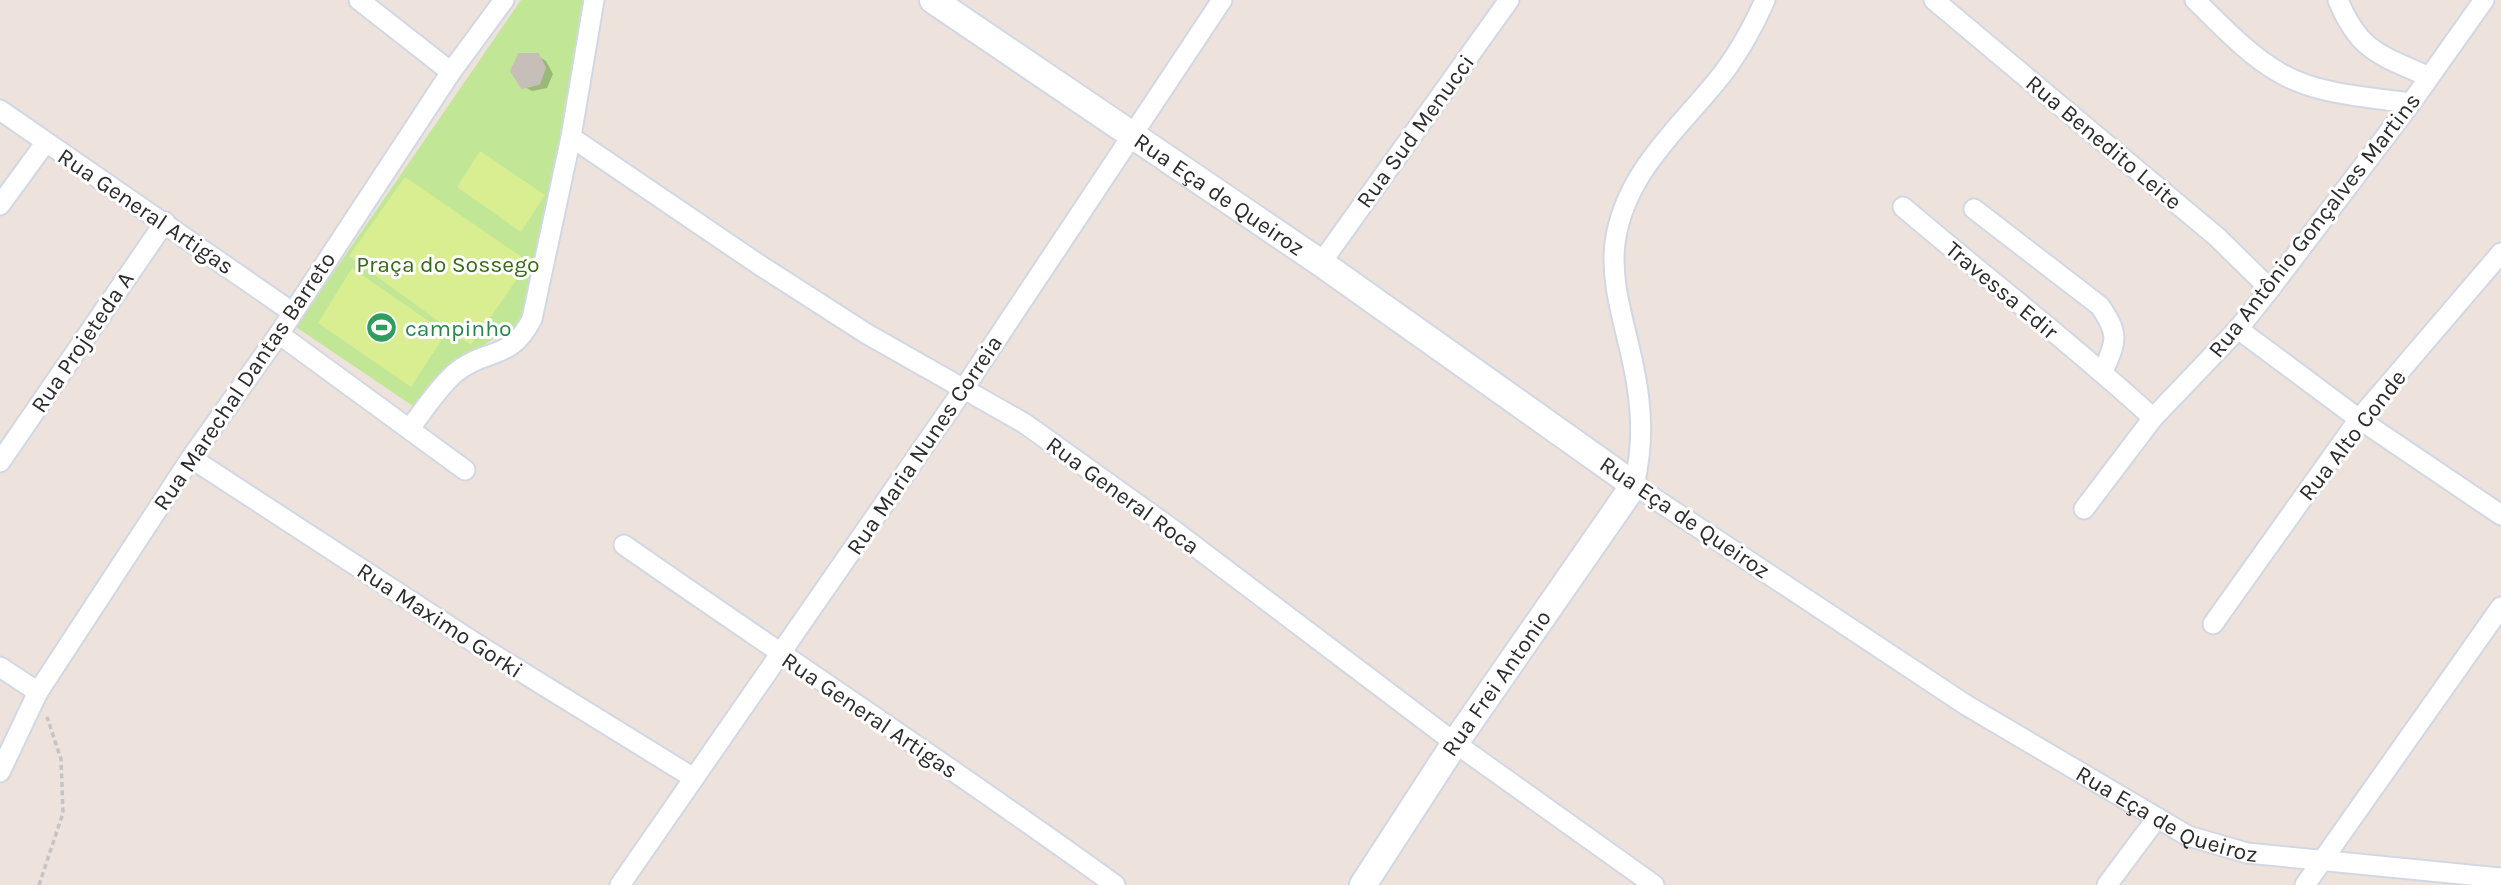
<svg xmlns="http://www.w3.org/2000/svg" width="2501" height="885" viewBox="0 0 2501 885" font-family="Karla,sans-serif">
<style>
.green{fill:#c1e696}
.pitch{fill:#d9ee91}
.shadow{fill:#0003}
.building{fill:#c6beb8;stroke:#c9beb6;stroke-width:2}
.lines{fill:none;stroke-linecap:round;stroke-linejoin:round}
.street-casing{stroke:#d1d8e4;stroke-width:23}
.secondary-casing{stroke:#d1d8e4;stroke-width:30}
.path{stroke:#c4c4c4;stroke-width:3.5;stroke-dasharray:5 3.5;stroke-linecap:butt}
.street{stroke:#fff;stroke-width:19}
.secondary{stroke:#fff;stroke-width:26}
.labels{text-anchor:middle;stroke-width:6;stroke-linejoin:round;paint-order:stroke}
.street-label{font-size:23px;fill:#2b2b2b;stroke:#fff}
.park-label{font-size:23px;fill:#396b17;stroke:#fff}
.leisure-label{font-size:23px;fill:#27864d;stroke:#fff;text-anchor:start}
</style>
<rect width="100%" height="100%" fill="#ede2dc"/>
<path class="green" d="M521,0H588L526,319L469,354L416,408L296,327Z"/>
<g class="pitch">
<path d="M480,151L545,195L521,232L457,187Z"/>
<path d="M405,177L529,262L471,345L349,256Z"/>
<path d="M352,268L446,333L411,387L318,323Z"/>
</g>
<path class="shadow" d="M538,56L546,61L553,74L547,88L532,91L523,86Z"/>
<path class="building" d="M519,54H538L545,68L539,84L522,88L511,71Z"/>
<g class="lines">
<defs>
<g id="street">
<path d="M359,0L451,72"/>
<path id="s1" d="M1765,0C1752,29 1736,58 1716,82C1676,131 1624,175 1615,243C1610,284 1625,324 1633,364C1642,406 1644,443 1634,485L1966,705L2188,836L2247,853L2501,878"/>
<path d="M1934,0L2217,237L2270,289"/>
<path d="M2195,0C2222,26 2247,54 2280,73C2318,95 2368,97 2411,103"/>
<path d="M2338,0C2359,52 2381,55 2429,77"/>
<path d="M0,110L292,312"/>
<path d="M571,137L758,264L867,334L1024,423L1172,529L1455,743L1654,885"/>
<path d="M0,205L46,142"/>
<path d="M1903,207C1986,278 2073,344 2153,418"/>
<path d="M1974,209L2100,306C2119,334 2117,341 2103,371"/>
<path d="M1321,263L1509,0"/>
<path d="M2238,329L2359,419L2501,515"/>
<path d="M279,334L465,470"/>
<path d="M410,428C424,410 438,388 455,373C487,347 510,362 532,319L571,137L594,0"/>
<path d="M191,458L475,643L692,777"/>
<path d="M0,462L165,222"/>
<path d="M2084,509L2153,418L2238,329L2270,289L2411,103L2484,0"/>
<path d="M624,545C787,659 954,768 1115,885"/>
<path d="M2213,624L2359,419L2501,253"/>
<path d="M0,667L38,692"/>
<path d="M0,772L38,692L191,458L279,334L451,72L504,0"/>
<path d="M620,885L965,387L1222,0"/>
<path d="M2107,885L2157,818"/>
<path d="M2305,885L2501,607"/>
</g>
<g id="secondary">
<path id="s2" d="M933,0L1321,263L1634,485L1455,743L1363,885"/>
</g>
</defs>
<use href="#street" class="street-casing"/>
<use href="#secondary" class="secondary-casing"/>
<path class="path" d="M39,885L63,813L61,759L47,717"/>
<use href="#street" class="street"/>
<use href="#secondary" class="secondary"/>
</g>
<defs>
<symbol id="stadium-disc" viewBox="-11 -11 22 22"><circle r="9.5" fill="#2e9e5b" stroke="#fff"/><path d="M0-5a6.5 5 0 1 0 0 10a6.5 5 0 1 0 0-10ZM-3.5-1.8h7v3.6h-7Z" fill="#fff"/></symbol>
</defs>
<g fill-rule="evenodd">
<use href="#stadium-disc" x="364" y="310" width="35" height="35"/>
</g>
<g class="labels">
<g class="street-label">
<text transform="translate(1415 131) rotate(-54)" y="8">Rua Sud Menucci</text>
<text transform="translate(2104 142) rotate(40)" y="8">Rua Benedito Leite</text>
<text dy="8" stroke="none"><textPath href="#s2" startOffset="346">Rua Eça de Queiroz</textPath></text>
<text transform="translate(146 211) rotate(34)" y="8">Rua General Artigas</text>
<text transform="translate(2314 225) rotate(-52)" y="8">Rua Antônio Gonçalves Martins</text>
<text transform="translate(2002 290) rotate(40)" y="8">Travessa Edir</text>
<text transform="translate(82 342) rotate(-56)" y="8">Rua Projeteda A</text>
<text transform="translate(244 381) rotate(-56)" y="8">Rua Marechal Dantas Barreto</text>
<text transform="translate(2352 435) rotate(-52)" y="8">Rua Alto Conde</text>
<text transform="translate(924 445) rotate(-56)" y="8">Rua Maria Nunes Correia</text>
<text transform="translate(1123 495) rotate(36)" y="8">Rua General Roca</text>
<text transform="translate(1685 517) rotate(34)" y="8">Rua Eça de Queiroz</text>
<text transform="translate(440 620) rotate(33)" y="8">Rua Maximo Gorki</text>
<text transform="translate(1496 683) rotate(-55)" y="8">Rua Frei Antonio</text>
<text transform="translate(870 715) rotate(34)" y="8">Rua General Artigas</text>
<text dy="8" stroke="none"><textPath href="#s1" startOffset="1162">Rua Eça de Queiroz</textPath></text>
</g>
<g class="park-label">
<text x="448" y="272">Praça do Sossego</text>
</g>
<g class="leisure-label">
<text x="405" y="336">campinho</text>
</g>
</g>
</svg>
